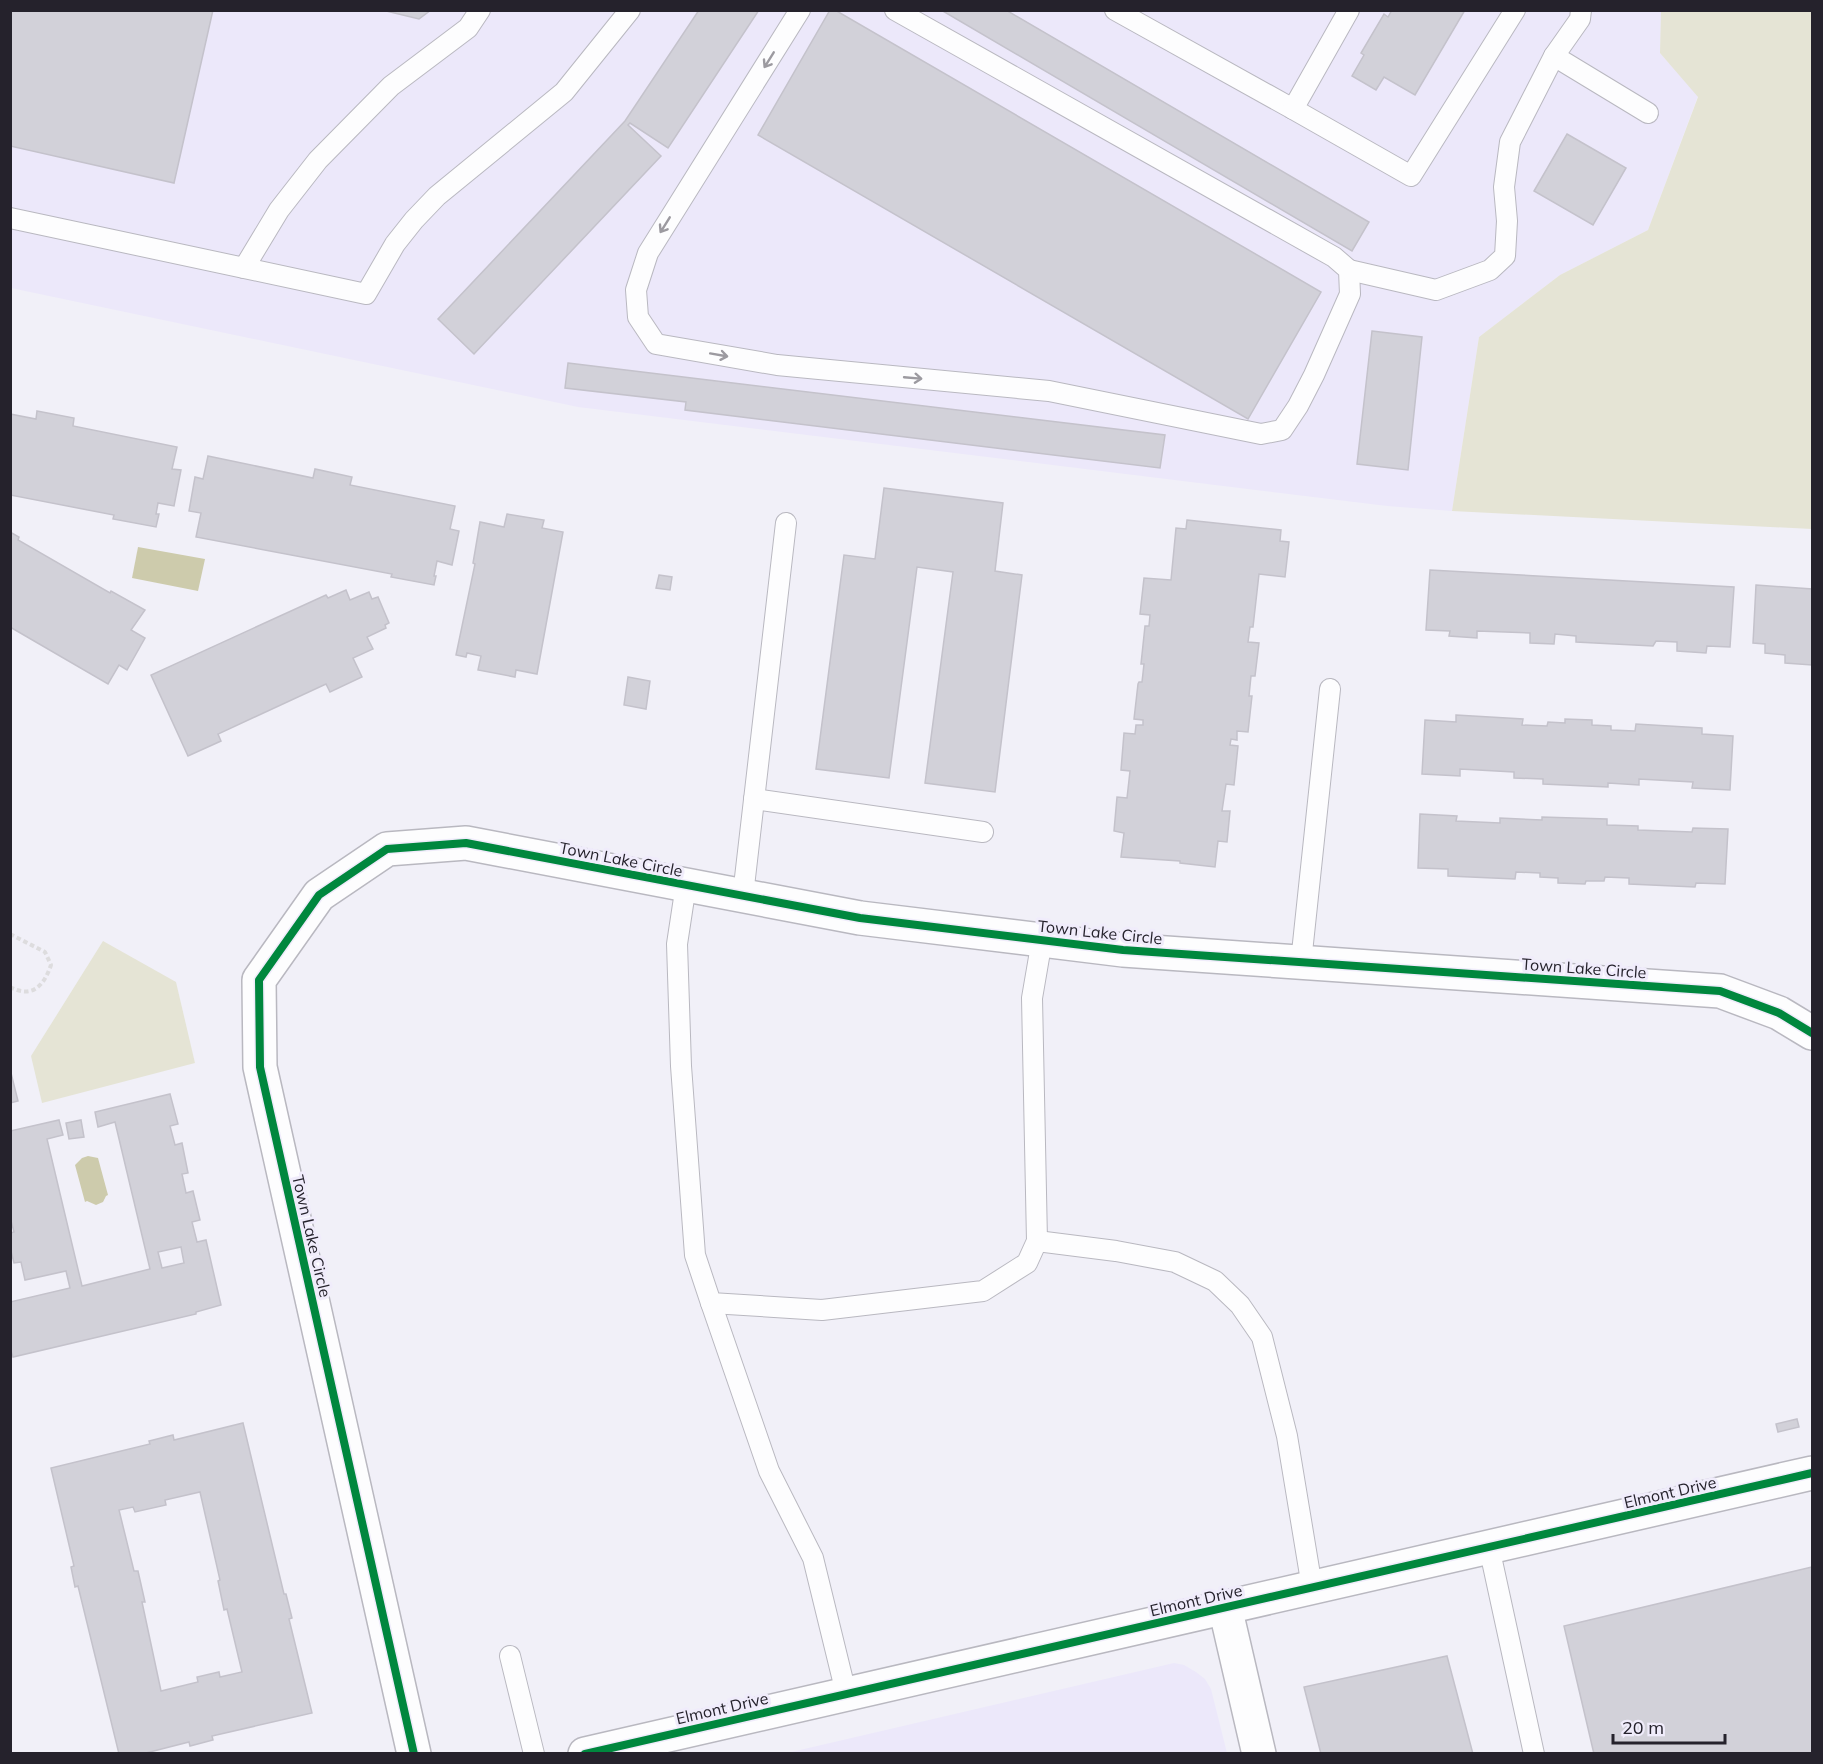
<svg xmlns="http://www.w3.org/2000/svg" width="1823" height="1764" viewBox="0 0 1823 1764" font-family="Mulish,sans-serif">
<style>
.built{fill:#ece8fa}
.green{fill:#e5e4d5}
.water{fill:#cdcbac}
.building{fill:#d2d1d9;stroke:#c4c2cb;stroke-width:1.5;fill-rule:evenodd}
.lines{fill:none;stroke-linecap:round;stroke-linejoin:round}
.service-casing{stroke:#b9b8c0;stroke-width:22}
.minor-casing{stroke:#b9b8c0;stroke-width:36}
.tertiary-casing{stroke:#b9b8c0;stroke-width:36}
.path{stroke:#dddcde;stroke-width:4;stroke-dasharray:4.5 3;stroke-linecap:butt}
.service{stroke:#fdfdfe;stroke-width:20}
.minor{stroke:#fdfdfe;stroke-width:33}
.tertiary{stroke:#fdfdfe;stroke-width:33}
.cycleway-casing{stroke:#f0ecfb;stroke-width:11}
.cycleway{stroke:#00873e;stroke-width:8}
.oneway{stroke:#9c9aa0}
.labels{text-anchor:middle;stroke-width:6;stroke-linejoin:round;paint-order:stroke}
.street-label{font-size:16px;fill:#25222c;stroke:#f0ecfb}
</style>
<rect width="100%" height="100%" fill="#f1f0f8"/>
<g class="built">
<path d="M11,11H1661L1660,53L1698,96L1648,230L1560,275L1479,337L1452,511L1387,506L578,407L11,288Z"/>
<path d="M1174,1663L1184,1665L1196,1672L1205,1679L1211,1689L1227,1753H787Z"/>
</g>
<g class="green">
<path d="M1661,11H1812V529L1452,511L1479,337L1560,275L1648,230L1698,97L1660,53Z"/>
<path d="M103,941L176,982L195,1063L42,1103L31,1056Z"/>
</g>
<g class="water">
<path d="M138,547L205,559L198,591L132,578Z"/>
<path d="M88,1156L98,1158L108,1195L106,1196L103,1202L96,1205L87,1201L85,1202L75,1165L82,1158Z"/>
</g>
<g class="building">
<path d="M10,10H213L174,183L10,146Z"/>
<path d="M382,10H431L419,19Z"/>
<path d="M699,10H759L668,148L630,123L628,125L661,156L474,354L438,319L625,121Z"/>
<path d="M830,10H835L1321,292L1248,419L758,135Z"/>
<path d="M941,10H1006L1369,222L1352,251Z"/>
<path d="M1392,10H1465L1415,95L1384,77L1376,90L1352,76L1364,55L1361,53L1384,14L1388,17Z"/>
<path d="M1567,134L1626,168L1593,225L1534,191Z"/>
<path d="M1372,331L1422,337L1408,470L1357,464Z"/>
<path d="M568,363L1165,435L1160,468L685,410L686,402L565,388Z"/>
<path d="M37,411L74,418L73,426L177,447L172,469L181,470L174,506L158,503L156,514H159L156,527L113,519L114,515L10,495V414L36,419Z"/>
<path d="M208,456L313,478L315,469L352,477L350,485L455,506L450,529L459,531L452,565L437,561L434,576H436L434,585L391,577L392,574L196,537L201,513L189,511L195,477L203,479Z"/>
<path d="M884,488L1003,503L995,571L1022,575L995,792L925,783L953,572L917,567L889,778L816,769L844,555L875,559Z"/>
<path d="M507,514L544,520L542,528L563,532L537,674L516,670L515,677L478,670L481,656L467,653L466,657L456,655L475,564L473,563L480,522L504,527Z"/>
<path d="M1187,520L1281,530L1280,541L1289,542L1285,577L1259,574L1253,627H1250L1248,642L1259,643L1255,676H1251L1249,696H1252L1248,732L1237,731V740L1231,739L1230,745L1238,746L1234,785L1226,784L1222,811H1230L1227,842L1218,841L1215,867L1180,863V861L1121,857L1124,833L1114,831L1117,797L1127,798L1130,771L1121,770L1124,733L1135,734L1136,725H1143V720L1134,719L1138,684L1139,682H1142L1144,664H1141L1145,626H1149L1150,615L1140,614L1144,578L1171,580L1176,528L1186,529Z"/>
<path d="M10,532L19,537L18,540L110,593L111,591L145,610L131,630L145,638L127,670L119,665L108,684L10,627Z"/>
<path d="M1430,570L1734,587L1730,647L1707,646L1706,653L1677,651V642L1656,641L1653,646L1576,642V636L1555,634L1554,644L1530,643V633L1477,631V638L1449,636L1450,631L1426,630Z"/>
<path d="M659,575L672,577L670,590L656,588Z"/>
<path d="M1756,585L1812,589V665L1785,663V655L1765,653V644L1753,643Z"/>
<path d="M346,590L350,600L369,592L372,599L378,597L389,623L385,625L386,628L367,637L373,649L353,658L362,677L330,692L326,684L218,734L221,741L188,756L151,675L326,595L328,598Z"/>
<path d="M628,677L650,681L646,709L624,705Z"/>
<path d="M1456,715L1523,719L1522,725L1547,726L1548,722L1565,723V719L1592,720V725L1611,726V730L1635,731L1636,724L1702,728V734L1733,736L1730,790L1692,788L1693,782L1639,779V785L1608,783V787L1543,784V779L1514,778V772L1460,769V776L1422,774L1425,720L1456,722Z"/>
<path d="M1420,814L1457,816L1456,821L1500,823V818L1542,820V817L1607,819V825L1638,826V830L1692,832L1693,828L1728,829L1725,884L1696,883L1695,887L1629,884V878L1605,877L1604,881H1586L1585,884L1558,883V878L1540,877V873L1516,872L1515,879L1448,876V869L1418,868Z"/>
<path d="M10,1069L18,1101L10,1103Z"/>
<path d="M170,1094L178,1124L170,1126L175,1145L182,1143L188,1173L182,1174L186,1193L193,1191L200,1220L192,1222L197,1242L206,1240L221,1305L196,1312V1314L13,1357L10,1348V1302L70,1288L66,1271L25,1280L21,1262L14,1263L10,1247V1233L14,1232L10,1217V1131L59,1120L63,1135L47,1139L82,1286L150,1269L115,1122L98,1127L95,1112ZM181,1247L184,1263L162,1268L158,1252Z"/>
<path d="M81,1120L84,1137L69,1139L66,1123Z"/>
<path d="M1797,1419L1799,1427L1778,1432L1776,1424Z"/>
<path d="M243,1423L284,1594H286L292,1618L289,1619L312,1713L212,1736L213,1740L190,1746L189,1742L142,1754H119L78,1586L75,1587L71,1567L74,1566L51,1468L150,1444L149,1441L173,1435L174,1440ZM200,1492L220,1580L218,1581L224,1610L227,1609L242,1672L220,1677L219,1672L197,1677L198,1682L161,1691L142,1602H145L138,1571H134L119,1510L133,1507L135,1512L166,1505L165,1500Z"/>
<path d="M1812,1567V1754H1594L1564,1626Z"/>
<path d="M1447,1656L1473,1754H1321L1304,1687Z"/>
</g>
<g class="lines">
<defs>
<g id="service">
<path d="M800,10L648,253L636,290L638,317L656,344L777,365L1049,391L1261,434L1282,430L1298,406L1314,375L1350,294L1349,270L1334,257L895,10"/>
<path d="M1115,10L1293,109"/>
<path d="M1349,10L1293,109L1411,176L1515,10"/>
<path d="M1554,56L1648,113"/>
<path d="M10,218L366,294L395,244L414,220L437,196L564,92L630,10"/>
<path d="M244,268L279,210L318,160L391,86L468,28L480,10"/>
<path d="M1349,270L1436,290L1490,270L1505,256L1507,221L1504,187L1510,142L1554,56L1580,19L1581,10"/>
<path d="M754,799L983,832"/>
<path d="M686,885L677,944L681,1066L695,1255L711,1303L822,1310L983,1291L1027,1263L1037,1241L1032,998L1042,940"/>
<path d="M743,895L786,523"/>
<path d="M1301,962L1330,689"/>
<path d="M1037,1241L1116,1251L1175,1262L1215,1281L1240,1305L1262,1337L1287,1436L1312,1587"/>
<path d="M711,1303L769,1471L813,1558L846,1693"/>
<path d="M1489,1547L1534,1754"/>
<path d="M510,1656L534,1754"/>
</g>
<g id="minor">
<path d="M1225,1607L1259,1754"/>
<path d="M414,1754L260,1067L259,980L319,895L387,849L466,843L860,918L1123,950L1720,991L1779,1013L1812,1033"/>
</g>
<path id="tertiary" d="M585,1754L1812,1473"/>
</defs>
<use href="#service" class="service-casing"/>
<use href="#minor" class="minor-casing"/>
<use href="#tertiary" class="tertiary-casing"/>
<path class="path" d="M10,934L45,952L51,965C44,985 33,999 10,987"/>
<use href="#service" class="service"/>
<use href="#minor" class="minor"/>
<use href="#tertiary" class="tertiary"/>
<defs>
<g id="cycleway">
<path d="M414,1754L260,1067L259,980L319,895L387,849L466,843L860,918L1123,950L1720,991L1779,1013L1812,1033"/>
<path d="M585,1754L1812,1473"/>
</g>
</defs>
<use href="#cycleway" class="cycleway-casing"/>
<use href="#cycleway" class="cycleway"/>
</g>
<defs><path id="oneway-shaft" d="M-6 0H5M1.5-3L5.5 0L1.5 3" fill="none" stroke-width="1.6" stroke-linecap="round" stroke-linejoin="round" transform="scale(1.5)"/></defs>
<g class="oneway">
<use href="#oneway-shaft" transform="translate(769 60) rotate(122)"/>
<use href="#oneway-shaft" transform="translate(665 225) rotate(122)"/>
<use href="#oneway-shaft" transform="translate(719 355) rotate(10)"/>
<use href="#oneway-shaft" transform="translate(913 378) rotate(5)"/>
</g>
<g class="labels">
<g class="street-label">
<text transform="translate(621 859) rotate(11)" y="6">Town Lake Circle</text>
<text transform="translate(1100 932) rotate(6)" y="6">Town Lake Circle</text>
<text transform="translate(1584 968) rotate(4)" y="6">Town Lake Circle</text>
<text transform="translate(312 1236) rotate(77)" y="6">Town Lake Circle</text>
<text transform="translate(1670 1492) rotate(-13)" y="6">Elmont Drive</text>
<text transform="translate(1196 1600) rotate(-13)" y="6">Elmont Drive</text>
<text transform="translate(722 1708) rotate(-13)" y="6">Elmont Drive</text>
</g>
</g>
<rect width="1823" height="1764" fill="none" stroke="#25222c" stroke-width="24"/>
<path d="M1613 1734v9h112v-9" fill="none" stroke="#25222c" stroke-width="3"/>
<text x="1622" y="1734" font-size="18" fill="#25222c" stroke="#f0ecfb" stroke-width="4.5" paint-order="stroke">20 m</text>
</svg>
